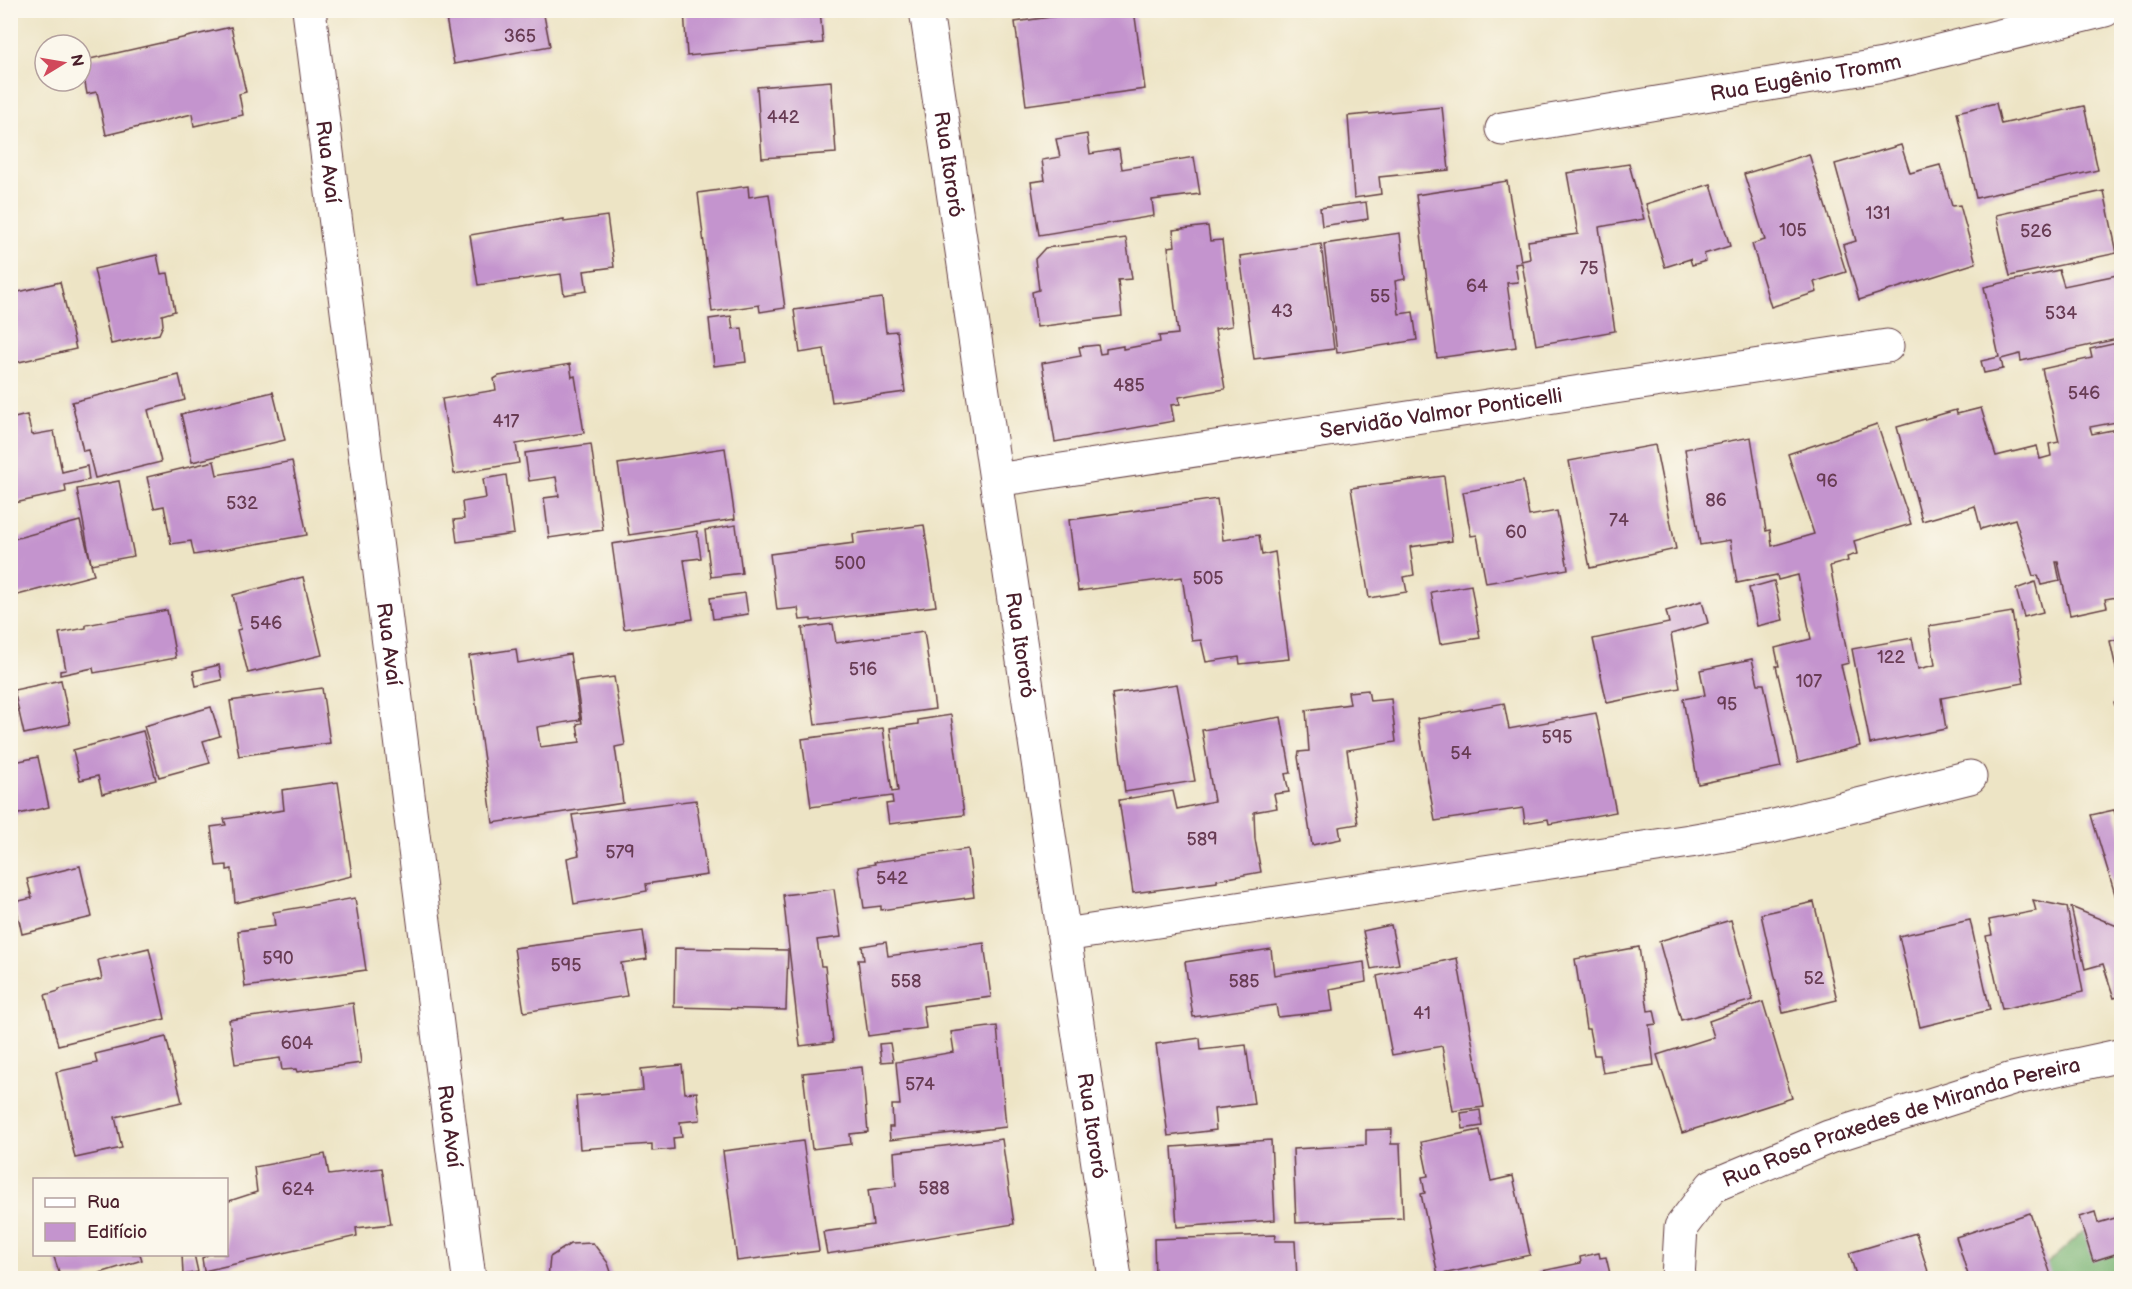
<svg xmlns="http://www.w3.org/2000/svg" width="2132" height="1289" viewBox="0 0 2132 1289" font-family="'Balsamiq Sans',sans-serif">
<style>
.forest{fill:#78b372;stroke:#61694e;stroke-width:1.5}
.building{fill:#c494ce}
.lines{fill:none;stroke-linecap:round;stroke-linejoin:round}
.minor-casing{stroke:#623d42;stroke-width:35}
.minor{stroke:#fff;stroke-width:33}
.labels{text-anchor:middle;stroke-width:4.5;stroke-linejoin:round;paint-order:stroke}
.number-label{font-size:18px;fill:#683c54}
.street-label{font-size:21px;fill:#4a1f2b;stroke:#fbf7ec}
</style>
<rect width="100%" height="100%" fill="#fbf7ec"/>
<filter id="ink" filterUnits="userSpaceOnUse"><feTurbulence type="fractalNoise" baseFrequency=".0167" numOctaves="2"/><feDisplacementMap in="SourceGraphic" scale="12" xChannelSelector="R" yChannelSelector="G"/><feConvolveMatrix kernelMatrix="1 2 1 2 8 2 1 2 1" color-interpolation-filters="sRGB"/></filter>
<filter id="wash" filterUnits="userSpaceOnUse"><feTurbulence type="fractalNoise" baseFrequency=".008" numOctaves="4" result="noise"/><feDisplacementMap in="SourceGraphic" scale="24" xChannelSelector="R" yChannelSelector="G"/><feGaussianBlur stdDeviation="1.35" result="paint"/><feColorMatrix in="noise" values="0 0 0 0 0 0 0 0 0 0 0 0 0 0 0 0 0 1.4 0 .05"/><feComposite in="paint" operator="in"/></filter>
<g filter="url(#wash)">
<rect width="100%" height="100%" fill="#ede4c5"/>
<path class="forest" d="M2121,1220V1278H2031L2087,1228Z"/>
<g id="blocks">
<g class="building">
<path d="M455,10H543L550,46L454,64L445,12Z"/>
<path d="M684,10H750V14L820,10L823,43L687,56Z"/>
<path d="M1100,10H1134L1145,89L1026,105L1015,22Z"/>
<path d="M10,26L16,45L10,46Z"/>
<path d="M231,27L246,92L239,94L243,115L194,126L192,114L106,135L97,92L87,94L81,61Z"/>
<path d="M831,81L836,153L762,158L757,87Z"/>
<path d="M1996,103L2001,124L2084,106L2098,170L1976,198L1957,112Z"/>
<path d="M1442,107L1449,170L1379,177L1381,194L1354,198L1348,116Z"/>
<path d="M1087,134L1090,154L1119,149L1122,169L1194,157L1200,194L1152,200L1154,216L1039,235L1031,182L1045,180L1042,160L1060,157L1056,139Z"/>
<path d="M1901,145L1910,173L1940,165L1952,206L1960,205L1976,263L1859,300L1843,245L1856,241L1835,164Z"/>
<path d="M1809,154L1846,272L1814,282L1817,292L1771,307L1752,244L1765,240L1744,174Z"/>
<path d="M1629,164L1644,219L1599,227L1615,331L1536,345L1522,263L1515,264L1518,282L1507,283L1516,347L1437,358L1416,195L1507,181L1521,261L1530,259L1528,241L1578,234L1567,173Z"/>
<path d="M1711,184L1730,246L1704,254L1706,261L1692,265L1690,259L1665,267L1646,204Z"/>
<path d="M748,186L749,197L769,194L785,308L760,312L759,305L712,312L698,193Z"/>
<path d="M2104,191L2117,253L2010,276L1996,215Z"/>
<path d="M1366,202L1368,219L1322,226L1320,208Z"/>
<path d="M607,216L614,267L584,271L587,291L564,295L561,274L478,285L470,235L564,219V222Z"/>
<path d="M1208,226L1210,241L1222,240L1232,326L1215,329L1225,389L1179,397L1180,404L1171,405L1174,421L1055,442L1042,363L1081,356L1079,347L1098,345L1100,354L1106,353V349L1123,346V349L1160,342L1159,336L1178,334L1168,247L1175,246L1173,230Z"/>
<path d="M1400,233L1405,279L1395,281L1399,314L1413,312L1417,340L1337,353L1324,244Z"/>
<path d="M1126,238L1132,279L1118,280L1122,316L1037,327L1032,292L1039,290L1035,259L1045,248Z"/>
<path d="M1321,244L1334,349L1254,359L1240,256Z"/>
<path d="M157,255L161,274L168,273L175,311L162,315L163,325L159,334L111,344L94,269Z"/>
<path d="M2059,270L2064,286L2122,274V338L2021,361L2020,354L2001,359L2003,369L1984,373L1981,361L1999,357L1984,287Z"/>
<path d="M60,282L76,349L10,364V294Z"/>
<path d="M882,298L886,332L897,331L905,392L832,402L824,349L800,353L794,310Z"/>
<path d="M731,316L733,329L742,328L746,362L714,366L709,319Z"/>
<path d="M2122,342V421L2090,427L2092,434L2122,428V596L2105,599L2107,607L2070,615L2058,562H2056L2060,581L2041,585L2038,575L2033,576L2015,519L1981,529L1975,506L1922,521L1897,427L1956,410L1957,414L1981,408L1996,456L2037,446L2040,459L2051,456L2049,444L2059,442L2042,369L2092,358L2090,349Z"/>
<path d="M570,364L572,377L575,376L584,433L516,444L519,463L454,474L442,399L496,390L494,379L499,376Z"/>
<path d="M179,375L185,400L148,410L161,462L95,478L88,450L83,451L72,402Z"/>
<path d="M273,392L285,440L192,462L181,414Z"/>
<path d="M27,415L32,435L54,431L62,472L87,466L89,480L65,485L66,492L10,504V419Z"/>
<path d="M1877,424L1911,524L1854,541L1857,554L1847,557L1848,561L1830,566L1849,663L1841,665L1860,746L1798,762L1776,666H1779L1775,648L1811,639L1798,575L1778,580L1777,575L1737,583L1730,540L1700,545L1685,449L1751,437L1766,531L1770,530L1772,546L1814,534L1788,454Z"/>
<path d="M591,444L603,530L549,538L544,498L559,496L556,477L529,481L525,453Z"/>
<path d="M1655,445L1676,549L1590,568L1569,461Z"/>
<path d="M725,448L735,519L629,535L618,464Z"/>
<path d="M214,461L217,475L292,461L307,535L194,555L191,541L171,544L164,506L154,508L147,477Z"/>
<path d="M506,475L514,534L457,542L454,520L464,519L462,502L486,498L483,479Z"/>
<path d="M1444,476L1452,541L1410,547L1414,575L1404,577L1407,592L1369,598L1351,488Z"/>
<path d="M119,481L134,556L91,564L77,489Z"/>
<path d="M1523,481L1529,516L1557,511L1568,569L1486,583L1477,535L1471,536L1463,492Z"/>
<path d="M1217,499L1223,540L1259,535L1262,555L1275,552L1289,659L1240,664L1239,657L1206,662L1201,640L1192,641L1182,577L1078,591L1069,520Z"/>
<path d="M80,521L94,575L10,597V540Z"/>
<path d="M736,525L742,573L711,577L705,530Z"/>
<path d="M924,525L936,606L811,621V619L800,620L798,608L777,610L770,554L854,543L853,534Z"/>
<path d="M697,531L701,558L684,560L693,619L624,629L612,544Z"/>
<path d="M303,577L322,655L248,673L237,630L241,629L233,595Z"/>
<path d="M1774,581L1783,620L1757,626L1749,588Z"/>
<path d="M2035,582L2043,612L2024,617L2016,589Z"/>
<path d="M1471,585L1480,638L1440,644L1431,592Z"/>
<path d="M745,593L748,614L713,619L710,598Z"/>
<path d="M1702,601L1708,623L1671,634L1680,688L1607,703L1593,639L1669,623L1666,611Z"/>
<path d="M167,610L176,658L94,673L93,668L60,675V671L66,670L59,633L86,628V625Z"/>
<path d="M2012,612L2024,683L1941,698L1946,729L1870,744L1852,649L1912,638L1918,669L1935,665L1929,626Z"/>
<path d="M833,624L836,643L924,631L935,709L815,725L802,628Z"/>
<path d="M2122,638V691H2121L2110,641Z"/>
<path d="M516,649L518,663L570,654L580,720L537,727L540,747L580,742L577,724L582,723L576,682L614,677L625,745L615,747L623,803L493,823L469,656Z"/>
<path d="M1752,659L1758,684H1764L1781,767L1698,784L1683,699L1705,695L1700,670Z"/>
<path d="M219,665L222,680L196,686L193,671Z"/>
<path d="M61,680L70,724L24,734L14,690Z"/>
<path d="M1177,684L1195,781L1125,792L1112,694Z"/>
<path d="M322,688L330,743L239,756L230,701Z"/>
<path d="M1368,690L1370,701L1391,699L1396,742L1347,750L1358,824L1339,827L1341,839L1312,845L1298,757L1299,752L1309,751L1306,710L1350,704L1348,692Z"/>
<path d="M10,692L17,718L10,720Z"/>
<path d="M2122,700V722L2119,723L2114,702Z"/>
<path d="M1504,703L1509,729L1596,713L1616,812L1549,824L1548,819L1525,823L1523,808L1435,821L1417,719Z"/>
<path d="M211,707L220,736L203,741L210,763L159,777L144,726Z"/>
<path d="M951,715L964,815L889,824L886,804L893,803L892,796L811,807L802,739L883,728L892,792L898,791L890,728L918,724V720Z"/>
<path d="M1281,717L1291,773L1285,774L1289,792L1274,794L1277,808L1254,812L1255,839L1261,872L1217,880V882L1133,893L1119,800L1173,791L1177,809L1214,801L1202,730Z"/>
<path d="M143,731L156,780L102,794L98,776L80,780L73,750Z"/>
<path d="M38,757L49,807L10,816V763Z"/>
<path d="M338,782L352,876L235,903L232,869L227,870V865L216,866L211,827L226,825L224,819L284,810L282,790Z"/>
<path d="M696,800L707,875L646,884L647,891L574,904L567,858L579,855L572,815Z"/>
<path d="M2114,810L2122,834L2121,914L2091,815Z"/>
<path d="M968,849L974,897L881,910V906L864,908L858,867L875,864L874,862Z"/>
<path d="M80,866L92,917L22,934L15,902L32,898L27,879Z"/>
<path d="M834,889L841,937L817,940L821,966H825L833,1042L800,1046L783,895Z"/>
<path d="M355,898L366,970L245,987L238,931L275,926L273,912Z"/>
<path d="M2033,900L2067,907L2083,992L2002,1009L1986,936L1992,935L1989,920L2036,911Z"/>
<path d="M1814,902L1837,1000L1783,1013L1761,914Z"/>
<path d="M2071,907L2122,928V996L2114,998L2103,964L2085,969Z"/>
<path d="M1731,920L1753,1000L1681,1020L1659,941Z"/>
<path d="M1970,920L1990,1010L1920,1027L1899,936Z"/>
<path d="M1391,925L1399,964L1371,969L1363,931Z"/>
<path d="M643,931L647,959L621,963L627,996L524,1012L514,948Z"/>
<path d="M886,942L888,956L984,943L991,997L923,1006L926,1028L868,1036L858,960H864L862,946Z"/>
<path d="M1639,947L1648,1011L1654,1010L1657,1024L1649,1025L1654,1065L1603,1073L1600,1055H1594L1589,1029H1586L1575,959Z"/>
<path d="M149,948L165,1019L58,1045L45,995L59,991V989L102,979L98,960Z"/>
<path d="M675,948L788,950L786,1010L674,1007Z"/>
<path d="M1271,949L1274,975L1364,962L1366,982L1330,989L1333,1011L1278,1017L1276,1005L1193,1017L1185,962Z"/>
<path d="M1457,958L1484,1107L1453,1111L1442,1046L1392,1055L1377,976Z"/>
<path d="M1763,1002L1792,1098L1682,1133L1657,1055L1714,1037L1709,1021Z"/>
<path d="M353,1003L361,1063L297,1072L296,1069L282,1070L280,1058L235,1064L229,1020Z"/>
<path d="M997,1026L1006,1127L890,1140L889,1127H893L892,1105H900L896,1062L954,1052L951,1032Z"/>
<path d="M166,1037L182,1102L115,1117L122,1148L75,1158L56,1072L97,1063L95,1054Z"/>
<path d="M1200,1038L1201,1050L1246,1045L1254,1104L1214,1109L1216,1130L1168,1136L1156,1044Z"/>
<path d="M890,1043L893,1061L881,1062L879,1044Z"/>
<path d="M682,1065L685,1093L697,1092L700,1120L680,1122L682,1137L673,1138L674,1149L652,1151V1144L580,1149L576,1096L643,1090L641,1069Z"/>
<path d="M862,1067L868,1132L850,1134L851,1144L812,1149L803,1073Z"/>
<path d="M1480,1110L1482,1126L1463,1129L1461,1113Z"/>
<path d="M1392,1129L1391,1144H1400L1403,1218L1296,1223L1293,1149L1366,1145V1130Z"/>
<path d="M1480,1130L1491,1181L1513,1176L1530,1255L1438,1275L1421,1194L1425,1193L1422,1177L1428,1176L1421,1142Z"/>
<path d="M1002,1139L1014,1224L827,1254L823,1232L873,1225L868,1190L896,1186L894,1152Z"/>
<path d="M1271,1140L1275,1220L1177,1227L1172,1147Z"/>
<path d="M803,1141L819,1251L737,1261L723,1151Z"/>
<path d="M325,1154L329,1175L382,1168L391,1224L356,1228L357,1236L204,1271L202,1258L209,1254H226V1202L257,1192L254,1167Z"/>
<path d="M2095,1212L2098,1223L2122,1216V1252L2093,1261L2079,1217Z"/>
<path d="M2030,1213L2052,1278H1969L1956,1237Z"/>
<path d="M1916,1233L1930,1278H1857L1849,1253Z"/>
<path d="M1276,1235L1275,1241H1295L1297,1278H1155L1154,1239Z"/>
<path d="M593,1243L608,1263L613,1278H548L550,1257L570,1244Z"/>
<path d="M1599,1253L1600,1258L1606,1257L1611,1278H1539L1537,1272L1581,1263L1580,1257Z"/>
<path d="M53,1254H140L142,1260L84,1278H61Z"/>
<path d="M182,1254H194L198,1272L183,1275Z"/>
</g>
</g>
</g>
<g filter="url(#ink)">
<use href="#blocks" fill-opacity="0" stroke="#623d42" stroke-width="1.5"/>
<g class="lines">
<defs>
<g id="minor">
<path id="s1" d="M309,10L469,1278"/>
<path id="s2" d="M926,10L1115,1278"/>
<path id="s3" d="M1502,129L1883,65L2105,10"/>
<path id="s4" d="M996,480L1887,346"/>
<path d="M1064,935L1690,841L1770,827L1970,777"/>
<path id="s5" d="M1678,1278L1681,1227L1712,1186L1829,1137L2012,1079L2122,1055"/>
</g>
</defs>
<use href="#minor" class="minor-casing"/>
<use href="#minor" class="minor"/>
</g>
</g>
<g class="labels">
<g class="number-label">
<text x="520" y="42">365</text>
<text x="783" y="123">442</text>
<text x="1878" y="219">131</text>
<text x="1793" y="236">105</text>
<text x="2036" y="237">526</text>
<text x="1589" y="274">75</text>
<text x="1477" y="292">64</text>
<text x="1380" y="302">55</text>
<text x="1282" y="317">43</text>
<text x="2061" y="319">534</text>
<text x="1129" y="391">485</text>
<text x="2084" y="399">546</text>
<text x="506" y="427">417</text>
<text x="1827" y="487">96</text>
<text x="1716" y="506">86</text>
<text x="242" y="509">532</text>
<text x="1619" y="526">74</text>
<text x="1516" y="538">60</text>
<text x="850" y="569">500</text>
<text x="1208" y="584">505</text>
<text x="266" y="629">546</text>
<text x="1891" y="663">122</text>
<text x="863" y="675">516</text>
<text x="1809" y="687">107</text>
<text x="1727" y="710">95</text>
<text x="1557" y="743">595</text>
<text x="1461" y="759">54</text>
<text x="1202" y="845">589</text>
<text x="620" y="858">579</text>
<text x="892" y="884">542</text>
<text x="278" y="964">590</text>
<text x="566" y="971">595</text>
<text x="1814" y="984">52</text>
<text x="906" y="987">558</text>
<text x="1244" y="987">585</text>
<text x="1422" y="1019">41</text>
<text x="297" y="1049">604</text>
<text x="920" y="1090">574</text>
<text x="934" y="1194">588</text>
<text x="298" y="1195">624</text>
</g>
<g class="street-label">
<text dy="7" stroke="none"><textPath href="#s3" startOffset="308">Rua Eugênio Tromm</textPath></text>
<text dy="7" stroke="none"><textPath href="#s1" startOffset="153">Rua Avaí</textPath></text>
<text dy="7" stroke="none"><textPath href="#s2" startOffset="156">Rua Itororó</textPath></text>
<text dy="7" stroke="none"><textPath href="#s4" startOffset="450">Servidão Valmor Ponticelli</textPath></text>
<text dy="7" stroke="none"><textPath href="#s1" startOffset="639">Rua Avaí</textPath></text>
<text dy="7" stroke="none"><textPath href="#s2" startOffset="642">Rua Itororó</textPath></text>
<text dy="7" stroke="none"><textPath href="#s5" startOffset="303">Rua Rosa Praxedes de Miranda Pereira</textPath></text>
<text dy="7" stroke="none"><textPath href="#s2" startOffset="1128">Rua Itororó</textPath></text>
<text dy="7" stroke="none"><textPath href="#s1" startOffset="1125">Rua Avaí</textPath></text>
</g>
</g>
<rect width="2132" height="1289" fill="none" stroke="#fbf7ec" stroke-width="36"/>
<rect x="33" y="1178" width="195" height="78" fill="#fbf7ec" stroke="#b4a19f" stroke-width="1.5"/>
<rect x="45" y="1198" width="30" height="9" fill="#ffffff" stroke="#b4a19f" stroke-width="1.5"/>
<text x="87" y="1208" font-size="18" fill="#4a1f2b">Rua</text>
<rect x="45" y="1223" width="30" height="18" fill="#c494ce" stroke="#b4a19f" stroke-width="1.5"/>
<text x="87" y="1238" font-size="18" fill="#4a1f2b">Edifício</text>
<g transform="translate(63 63) rotate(79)"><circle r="28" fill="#fbf7ec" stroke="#b4a19f" stroke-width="1.5"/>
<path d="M0-4.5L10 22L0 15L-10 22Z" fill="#d1495b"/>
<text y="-9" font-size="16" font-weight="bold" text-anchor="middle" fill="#4a1f2b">N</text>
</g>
</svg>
